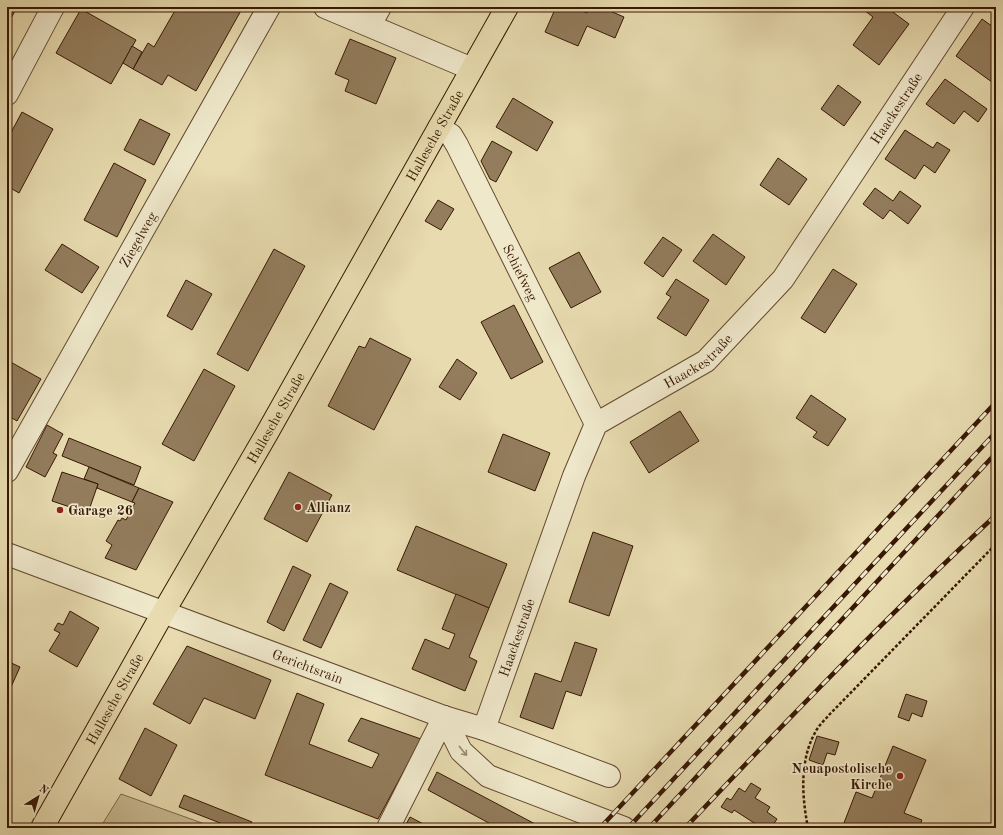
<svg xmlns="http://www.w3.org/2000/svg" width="1003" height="835" viewBox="0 0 1003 835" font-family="'Old Standard TT',serif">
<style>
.green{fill:#c9ba92;stroke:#80694b}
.building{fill:#937d5d;stroke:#381804}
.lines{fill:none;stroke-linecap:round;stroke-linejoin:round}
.minor-casing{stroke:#64492f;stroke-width:24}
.major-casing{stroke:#381804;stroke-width:24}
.path{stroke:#381804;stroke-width:2.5;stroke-dasharray:3 2;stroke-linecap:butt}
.minor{stroke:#efe8cb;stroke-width:22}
.major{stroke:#e7dbaf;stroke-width:22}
.rail-casing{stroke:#381804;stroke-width:4.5}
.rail{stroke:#efe8cb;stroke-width:3;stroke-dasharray:9;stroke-linecap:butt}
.oneway{stroke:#9d8a71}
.poi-dot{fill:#8f2418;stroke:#efe8cb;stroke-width:1.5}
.labels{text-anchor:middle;stroke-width:3.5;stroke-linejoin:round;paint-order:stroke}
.street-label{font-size:14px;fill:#381804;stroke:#efe8cb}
.poi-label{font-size:14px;font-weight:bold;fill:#381804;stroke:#efe8cb;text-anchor:start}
</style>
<rect width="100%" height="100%" fill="#e7dbaf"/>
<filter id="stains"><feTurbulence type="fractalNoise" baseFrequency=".005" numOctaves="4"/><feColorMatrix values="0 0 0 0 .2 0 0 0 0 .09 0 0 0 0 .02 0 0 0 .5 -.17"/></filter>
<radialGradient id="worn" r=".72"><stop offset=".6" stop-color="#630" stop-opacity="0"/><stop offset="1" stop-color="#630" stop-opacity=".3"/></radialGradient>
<path class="green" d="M121,794L216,828H100Z"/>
<g class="building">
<path d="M7,7H17L7,26Z"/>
<path d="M177,7H243L196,91L168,75L162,85L133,69L148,43L154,47Z"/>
<path d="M556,7H574L587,13L590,7H601L624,17L615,38L587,26L578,46L545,32Z"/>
<path d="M860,7H886L909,24L879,65L853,45L873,17Z"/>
<path d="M81,9L136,40L111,84L56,53Z"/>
<path d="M982,19L996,29V85L956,56Z"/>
<path d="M350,39L396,58L376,104L345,91L349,80L335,74Z"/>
<path d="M132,46L142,52L133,69L123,63Z"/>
<path d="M945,79L987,109L978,122L964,111L954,124L926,104Z"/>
<path d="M838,85L861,102L844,126L821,109Z"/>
<path d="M513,98L553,122L537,151L496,127Z"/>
<path d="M22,112L53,129L19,193L7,186V140Z"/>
<path d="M140,119L170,134L154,165L124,150Z"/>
<path d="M905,130L933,148L937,142L950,150L935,173L924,165L915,179L885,159Z"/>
<path d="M492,141L512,152L496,182L490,179L481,161Z"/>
<path d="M778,158L807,179L789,205L760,185Z"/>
<path d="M114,163L146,180L117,237L84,220Z"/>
<path d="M875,188L893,201L900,191L921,206L908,224L890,210L883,219L863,204Z"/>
<path d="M438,200L454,209L441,230L425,221Z"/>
<path d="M713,234L745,257L726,285L693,261Z"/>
<path d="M663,237L682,250L663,277L644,263Z"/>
<path d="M62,244L99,267L82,293L45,270Z"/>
<path d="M274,249L305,266L248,371L217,354Z"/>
<path d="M579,252L601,292L571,308L549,268Z"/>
<path d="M833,269L857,284L825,333L801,318Z"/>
<path d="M676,279L709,300L686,336L657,318L671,297L666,294Z"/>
<path d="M186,280L212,294L192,330L167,316Z"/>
<path d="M514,305L543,362L511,379L481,322Z"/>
<path d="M370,338L411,359L374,430L328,406L359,346L365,348Z"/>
<path d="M457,359L477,373L460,400L439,387Z"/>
<path d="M7,360L41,379L17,421L7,415Z"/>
<path d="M204,369L235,386L194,461L162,444Z"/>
<path d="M811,395L846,419L828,446L813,437L817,432L796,418Z"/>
<path d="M680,411L699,441L649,473L630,442Z"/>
<path d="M47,425L63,434L53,453L57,455L45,477L26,467Z"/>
<path d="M503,434L550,453L535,491L488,472Z"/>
<path d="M69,438L141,467L134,485L62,456Z"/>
<path d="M89,467L139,488L132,502L97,488L98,484L84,479Z"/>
<path d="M62,472L98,484L88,513L52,501Z"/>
<path d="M289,472L332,495L307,542L264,519Z"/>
<path d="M139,488L173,502L136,570L105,558L112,545L106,541L118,520L120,521L122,518L126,520L135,503L132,502Z"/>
<path d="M416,526L507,564L489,608L397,570Z"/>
<path d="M593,532L633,546L609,616L569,602Z"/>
<path d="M293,566L311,575L284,631L267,622Z"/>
<path d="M330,583L348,592L321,648L303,640Z"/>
<path d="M456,594L489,608L469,657L477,661L465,691L412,669L425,639L449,649L455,634L442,629Z"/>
<path d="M70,611L99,628L77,667L49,651L60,633L54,630L58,623L63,625Z"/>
<path d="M575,642L597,649L581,696L566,691L553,729L520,717L535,673L561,682Z"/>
<path d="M187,646L271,680L255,719L204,698L190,724L153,704Z"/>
<path d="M7,661L20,667L7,696Z"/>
<path d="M297,693L324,704L309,744L372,768L379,754L348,741L361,718L421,739L378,819L265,775Z"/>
<path d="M906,694L927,701L922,717L912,713L909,721L898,717Z"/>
<path d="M145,728L177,745L151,796L119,779Z"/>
<path d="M817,736L839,742L835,755L827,753L823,765L809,760Z"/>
<path d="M893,746L926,760L904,813L922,820L919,828H842L856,792L872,798Z"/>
<path d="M437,772L537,825L535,828H498L428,790Z"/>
<path d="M751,783L761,789L755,798L770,807L767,812L777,819L771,828H762L734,810L732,813L721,807L727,798L731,800L739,788L745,792Z"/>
<path d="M184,795L252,822L249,828H233L179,807Z"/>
<path d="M410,817L431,828H404Z"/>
</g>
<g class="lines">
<defs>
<g id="minor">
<path d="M325,7L472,69"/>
<path d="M370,25L380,7"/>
<path d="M7,94L53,7"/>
<path id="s1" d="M439,128L451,135L457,145L596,424"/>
<path id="s2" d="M7,471L269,7"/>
<path id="s3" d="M7,554L444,717L484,729L609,776"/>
<path d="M444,717L461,751L488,776L624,828"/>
<path id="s4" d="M484,729L574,476L596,424L706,361L783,279L963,7"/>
<path d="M388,828L444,717"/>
</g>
<g id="major">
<path id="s5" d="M42,828L163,613L266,435L507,7"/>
</g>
</defs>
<use href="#minor" class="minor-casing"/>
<use href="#major" class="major-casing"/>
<path class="path" d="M808,828C802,797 799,760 816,731C819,725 825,720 829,715L996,544"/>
<use href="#minor" class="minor"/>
<use href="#major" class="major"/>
<defs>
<g id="rail">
<path d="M600,828L996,402"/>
<path d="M628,828L996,432"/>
<path d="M649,828L996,453"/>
<path d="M685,828C786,721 888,615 996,515"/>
</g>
</defs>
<use href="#rail" class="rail-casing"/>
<use href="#rail" class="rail"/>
</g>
<defs><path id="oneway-shaft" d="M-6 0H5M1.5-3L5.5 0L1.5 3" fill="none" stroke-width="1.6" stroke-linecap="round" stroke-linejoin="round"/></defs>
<use class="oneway" href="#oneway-shaft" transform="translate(463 751) rotate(51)"/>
<g class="poi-dot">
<circle cx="298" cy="507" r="4"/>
<circle cx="60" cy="510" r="4"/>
<circle cx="900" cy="776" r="4"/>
</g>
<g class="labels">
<g class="street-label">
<text dy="5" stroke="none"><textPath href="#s4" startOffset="769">Haackestraße</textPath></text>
<text dy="5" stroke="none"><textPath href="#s5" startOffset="796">Hallesche Straße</textPath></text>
<text dy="5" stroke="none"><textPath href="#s2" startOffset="266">Ziegelweg</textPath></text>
<text dy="5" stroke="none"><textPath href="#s1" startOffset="168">Schiefweg</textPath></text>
<text dy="5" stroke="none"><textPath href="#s4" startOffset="445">Haackestraße</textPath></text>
<text dy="5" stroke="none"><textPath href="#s5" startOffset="472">Hallesche Straße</textPath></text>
<text dy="5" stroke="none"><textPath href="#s4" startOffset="97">Haackestraße</textPath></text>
<text dy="5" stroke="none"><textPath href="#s3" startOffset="321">Gerichtsrain</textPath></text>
<text dy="5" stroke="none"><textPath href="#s5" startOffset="148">Hallesche Straße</textPath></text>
</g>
<g class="poi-label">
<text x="306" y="512">Allianz</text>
<text x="68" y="515">Garage 26</text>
<text x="892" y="773" text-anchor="end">Neuapostolische<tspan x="892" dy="16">Kirche</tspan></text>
</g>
</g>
<rect width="1003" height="835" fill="none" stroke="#e7dbaf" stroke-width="24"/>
<rect x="8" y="8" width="987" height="819" fill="none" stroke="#381804" stroke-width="2"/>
<rect x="12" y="12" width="979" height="811" fill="none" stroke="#381804"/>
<g transform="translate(38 797) rotate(37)" stroke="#efe8cb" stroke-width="3" paint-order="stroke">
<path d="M0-3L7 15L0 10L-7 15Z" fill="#381804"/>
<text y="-6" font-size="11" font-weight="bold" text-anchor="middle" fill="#381804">N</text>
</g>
<rect width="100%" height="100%" filter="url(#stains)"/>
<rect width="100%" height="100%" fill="url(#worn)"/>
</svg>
